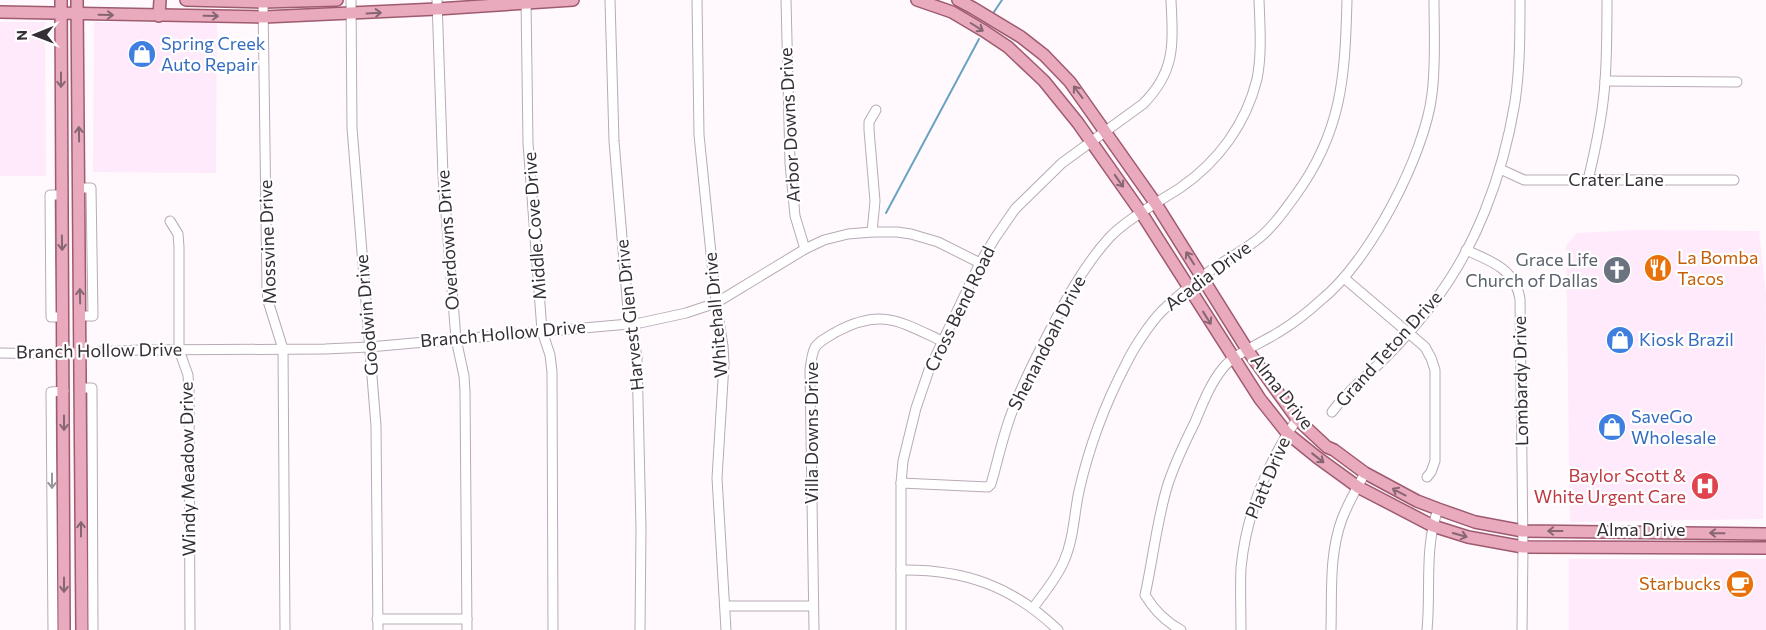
<svg xmlns="http://www.w3.org/2000/svg" width="1766" height="630" viewBox="0 0 1766 630" font-family="Commissioner,sans-serif">
<style>
.commercial{fill:#feeafa}
.lines{fill:none;stroke-linecap:round;stroke-linejoin:round}
.stream{stroke:#6aa2c1;stroke-width:2}
.minor-casing{stroke:#b8aab7;stroke-width:11}
.major-casing{stroke:#9f5a70;stroke-width:14}
.minor{stroke:#fff;stroke-width:9}
.major{stroke:#e8aabc;stroke-width:11}
.oneway{stroke:#866672}
.oneway2{stroke:#9a979a}
.labels{text-anchor:middle;stroke-width:4.5;stroke-linejoin:round;paint-order:stroke}
.shop-label{font-size:18px;fill:#366cbe;stroke:#fff;text-anchor:start}
.street-label{font-size:18px;fill:#352f35;stroke:#fff}
.food-label{font-size:18px;fill:#c56008;stroke:#fff;text-anchor:start}
.worship-label{font-size:18px;fill:#5b616d;stroke:#fff;text-anchor:end}
.health-label{font-size:18px;fill:#be3a42;stroke:#fff;text-anchor:end}
</style>
<rect width="100%" height="100%" fill="#fff9fe"/>
<g class="commercial">
<path d="M0,22H45L46,176H0Z"/>
<path d="M94,22L217,23L216,173L93,172Z"/>
<path d="M1636,230L1759,231L1766,294L1763,519L1570,522L1566,246L1577,233Z"/>
<rect x="1569" y="559" width="197" height="71"/>
</g>
<g class="lines">
<g class="stream">
<path d="M994,12L1002,0"/>
<path d="M886,213L979,39"/>
</g>
<defs>
<g id="minor">
<path d="M351,0L352,128L376,426L378,630"/>
<path d="M437,0L443,176L456,339L464,376L465,391L467,630"/>
<path d="M526,0L528,143L542,331L550,355L552,372L553,630"/>
<path d="M610,0L614,141L629,322L634,338L637,358L641,528L640,630"/>
<path d="M697,0L699,135L716,303L723,346L724,364L717,478L726,630"/>
<path d="M786,0L790,163L795,216L805,249"/>
<path d="M263,2L267,289L268,301L283,349L285,630"/>
<path d="M1605,81L1737,82"/>
<path d="M1500,169L1524,180H1734"/>
<path d="M1588,180C1596,147 1603,115 1605,81C1607,54 1607,27 1607,0"/>
<path d="M79,188H91L93,316H80"/>
<path d="M62,195H50L51,317H63"/>
<path d="M170,221L178,234L179,247V350L188,375L189,391L190,630"/>
<path d="M872,232L875,201L869,130V122L876,110"/>
<path d="M1466,250C1491,261 1515,269 1520,299L1523,547L1522,630"/>
<path d="M1344,278L1425,347L1431,358L1435,370V461L1431,472L1427,477"/>
<path d="M0,353L55,354L140,350L325,349L369,347L640,323L686,313L716,303L805,249L824,240L848,234L872,232H897L911,234L938,242L980,263"/>
<path d="M81,388H92L93,630"/>
<path d="M1332,412C1347,391 1367,376 1385,358C1401,342 1416,325 1430,307C1476,249 1503,175 1515,102C1520,68 1520,34 1520,0"/>
<path d="M901,483L988,487L991,484C998,460 1003,435 1012,412C1021,387 1033,363 1045,340C1064,303 1082,268 1109,238C1124,221 1160,201 1180,188C1218,162 1246,124 1257,79C1262,54 1260,26 1259,0"/>
<path d="M901,570C964,569 1012,586 1058,630"/>
<path d="M726,606H813"/>
<path d="M1033,608C1044,593 1057,578 1064,561C1074,538 1074,514 1079,491C1089,447 1105,404 1126,364C1133,349 1150,323 1162,311C1177,296 1196,281 1214,268C1229,258 1244,250 1258,239C1273,227 1284,211 1295,196C1342,132 1345,77 1347,0"/>
<path d="M377,619H467"/>
<path d="M53,630L51,392L64,391"/>
<path d="M814,630L810,370C813,344 814,345 836,332C881,308 899,321 942,341"/>
<path d="M901,630V483L903,461L916,408L929,370L980,263L995,238L1015,209L1062,163L1143,104C1176,71 1173,44 1171,0"/>
<path d="M1181,630C1166,622 1154,610 1145,595C1153,559 1157,519 1168,484C1175,463 1185,442 1195,422C1203,403 1210,384 1223,368C1235,353 1262,343 1279,332C1294,323 1308,312 1321,300C1369,262 1425,155 1432,94C1436,63 1434,31 1434,0"/>
<path d="M1241,630C1241,610 1240,589 1241,568C1246,515 1267,463 1297,419"/>
<path d="M1331,630C1332,593 1329,554 1342,519C1348,503 1357,488 1365,473"/>
<path d="M1427,630C1431,589 1424,549 1438,509"/>
</g>
<g id="major">
<path d="M61,0L64,630"/>
<path d="M77,0L82,630"/>
<path d="M186,0L263,2L337,0"/>
<path d="M917,0L952,12L984,31L1008,47L1044,81L1078,123L1142,214L1260,399L1287,433L1318,458L1358,487L1433,526L1468,537L1523,547L1766,548"/>
<path d="M958,0L973,8L1021,37L1044,55L1070,82L1156,204L1248,351L1297,419L1327,447L1334,450L1365,473L1417,501L1438,509L1475,522L1523,531L1766,534"/>
<path d="M0,12L264,17L437,9L573,0"/>
<path d="M159,16L160,0"/>
</g>
</defs>
<use href="#minor" class="minor-casing"/>
<use href="#major" class="major-casing"/>
<use href="#minor" class="minor"/>
<use href="#major" class="major"/>
</g>
<defs><path id="oneway-shaft" d="M-6 0H5M1.5-3L5.5 0L1.5 3" fill="none" stroke-width="1.6" stroke-linecap="round" stroke-linejoin="round" transform="scale(1.25)"/></defs>
<g class="oneway">
<use href="#oneway-shaft" transform="translate(374 13) rotate(-3)"/>
<use href="#oneway-shaft" transform="translate(106 15) rotate(1)"/>
<use href="#oneway-shaft" transform="translate(211 16) rotate(1)"/>
<use href="#oneway-shaft" transform="translate(977 27) rotate(32)"/>
<use href="#oneway-shaft" transform="translate(61 80) rotate(90)"/>
<use href="#oneway-shaft" transform="translate(1078 92) rotate(-127)"/>
<use href="#oneway-shaft" transform="translate(79 134) rotate(-91)"/>
<use href="#oneway-shaft" transform="translate(1119 181) rotate(55)"/>
<use href="#oneway-shaft" transform="translate(62 243) rotate(89)"/>
<use href="#oneway-shaft" transform="translate(1190 258) rotate(-123)"/>
<use href="#oneway-shaft" transform="translate(80 296) rotate(-91)"/>
<use href="#oneway-shaft" transform="translate(1207 318) rotate(58)"/>
<use href="#oneway-shaft" transform="translate(64 423) rotate(90)"/>
<use href="#oneway-shaft" transform="translate(1318 458) rotate(38)"/>
<use href="#oneway-shaft" transform="translate(1399 492) rotate(-152)"/>
<use href="#oneway-shaft" transform="translate(81 529) rotate(-90)"/>
<use href="#oneway-shaft" transform="translate(1555 531) rotate(180)"/>
<use href="#oneway-shaft" transform="translate(1717 533) rotate(-179)"/>
<use href="#oneway-shaft" transform="translate(1460 535) rotate(16)"/>
<use href="#oneway-shaft" transform="translate(64 585) rotate(90)"/>
</g>
<use class="oneway2" href="#oneway-shaft" transform="translate(52 481) rotate(90)"/>
<defs>
<symbol id="shop-disc" viewBox="-11 -11 22 22"><circle r="9.5" fill="#3f7fe0" stroke="#fff"/><path d="M-5-2.5h2.3a2.7 3.5 0 0 1 5.4 0H5L5.5 6h-11ZM-1.5-2.5h3a1.5 2.3 0 0 0-3 0Z" fill="#fff"/></symbol>
<symbol id="restaurant-disc" viewBox="-11 -11 22 22"><circle r="9.5" fill="#e8710a" stroke="#fff"/><path d="M-5-6h1v4h1v-4h1v4h1v-4h1v5L-1.5 .5V6h-2V.5L-5-1ZM5-6V6H3V1.5H1.5Q1.5-4 5-6Z" fill="#fff"/></symbol>
<symbol id="church-disc" viewBox="-11 -11 22 22"><circle r="9.5" fill="#6b7280" stroke="#fff"/><path d="M-1.2-6h2.4v3.5h3.3v2.4h-3.3V6h-2.4V-.1h-3.3v-2.4h3.3Z" fill="#fff"/></symbol>
<symbol id="hospital-disc" viewBox="-11 -11 22 22"><circle r="9.5" fill="#e0444e" stroke="#fff"/><path d="M-5-5h3v3.5h4V-5h3V5h-3V1.5h-4V5h-3Z" fill="#fff"/></symbol>
<symbol id="cafe-disc" viewBox="-11 -11 22 22"><circle r="9.5" fill="#e8710a" stroke="#fff"/><path d="M-5.5-4.5H6V0H3Q3 3.5 0 3.5H-2.5Q-5.5 3.5-5.5 0ZM3-3.2v2h1.7v-2ZM-6 4.5H4V6H-6Z" fill="#fff"/></symbol>
</defs>
<g fill-rule="evenodd">
<use href="#shop-disc" x="126" y="38" width="32" height="32"/>
<use href="#restaurant-disc" x="1642" y="252" width="32" height="32"/>
<use href="#church-disc" x="1601" y="254" width="32" height="32"/>
<use href="#shop-disc" x="1604" y="324" width="32" height="32"/>
<use href="#shop-disc" x="1596" y="411" width="32" height="32"/>
<use href="#hospital-disc" x="1689" y="470" width="32" height="32"/>
<use href="#cafe-disc" x="1724" y="568" width="32" height="32"/>
</g>
<g class="labels">
<g class="shop-label">
<text x="161" y="50">Spring Creek<tspan x="161" dy="21">Auto Repair</tspan></text>
<text x="1639" y="346">Kiosk Brazil</text>
<text x="1631" y="423">SaveGo<tspan x="1631" dy="21">Wholesale</tspan></text>
</g>
<g class="street-label">
<text transform="translate(790 125) rotate(-93)" y="6">Arbor Downs Drive</text>
<text x="1616" y="186">Crater Lane</text>
<text transform="translate(535 226) rotate(-94)" y="6">Middle Cove Drive</text>
<text transform="translate(448 240) rotate(-94)" y="6">Overdowns Drive</text>
<text transform="translate(268 242) rotate(-92)" y="6">Mossvine Drive</text>
<text transform="translate(1208 276) rotate(-37)" y="6">Acadia Drive</text>
<text transform="translate(960 309) rotate(-64)" y="6">Cross Bend Road</text>
<text transform="translate(367 315) rotate(-95)" y="6">Goodwin Drive</text>
<text transform="translate(630 315) rotate(-96)" y="6">Harvest Glen Drive</text>
<text transform="translate(716 315) rotate(-95)" y="6">Whitehall Drive</text>
<text transform="translate(503 334) rotate(-5)" y="6">Branch Hollow Drive</text>
<text transform="translate(1047 343) rotate(-63)" y="6">Shenandoah Drive</text>
<text transform="translate(1389 349) rotate(-48)" y="6">Grand Teton Drive</text>
<text transform="translate(99 351) rotate(-1)" y="6">Branch Hollow Drive</text>
<text transform="translate(1521 381) rotate(-91)" y="6">Lombardy Drive</text>
<text transform="translate(1282 392) rotate(52)" y="6">Alma Drive</text>
<text transform="translate(812 433) rotate(-90)" y="6">Villa Downs Drive</text>
<text transform="translate(188 469) rotate(-91)" y="6">Windy Meadow Drive</text>
<text transform="translate(1268 478) rotate(-67)" y="6">Platt Drive</text>
<text x="1641" y="536">Alma Drive</text>
</g>
<g class="food-label">
<text x="1677" y="264">La Bomba<tspan x="1677" dy="21">Tacos</tspan></text>
<text x="1721" y="590" text-anchor="end">Starbucks</text>
</g>
<g class="worship-label">
<text x="1598" y="266">Grace Life<tspan x="1598" dy="21">Church of Dallas</tspan></text>
</g>
<g class="health-label">
<text x="1686" y="482">Baylor Scott &amp;<tspan x="1686" dy="21">White Urgent Care</tspan></text>
</g>
</g>
<g transform="translate(35 35) rotate(269)" stroke="#ffffff" stroke-width="4" paint-order="stroke">
<path d="M0-4L9 19L0 12L-9 19Z" fill="#352f35"/>
<text y="-8" font-size="14" font-weight="bold" text-anchor="middle" fill="#352f35">N</text>
</g>
</svg>
